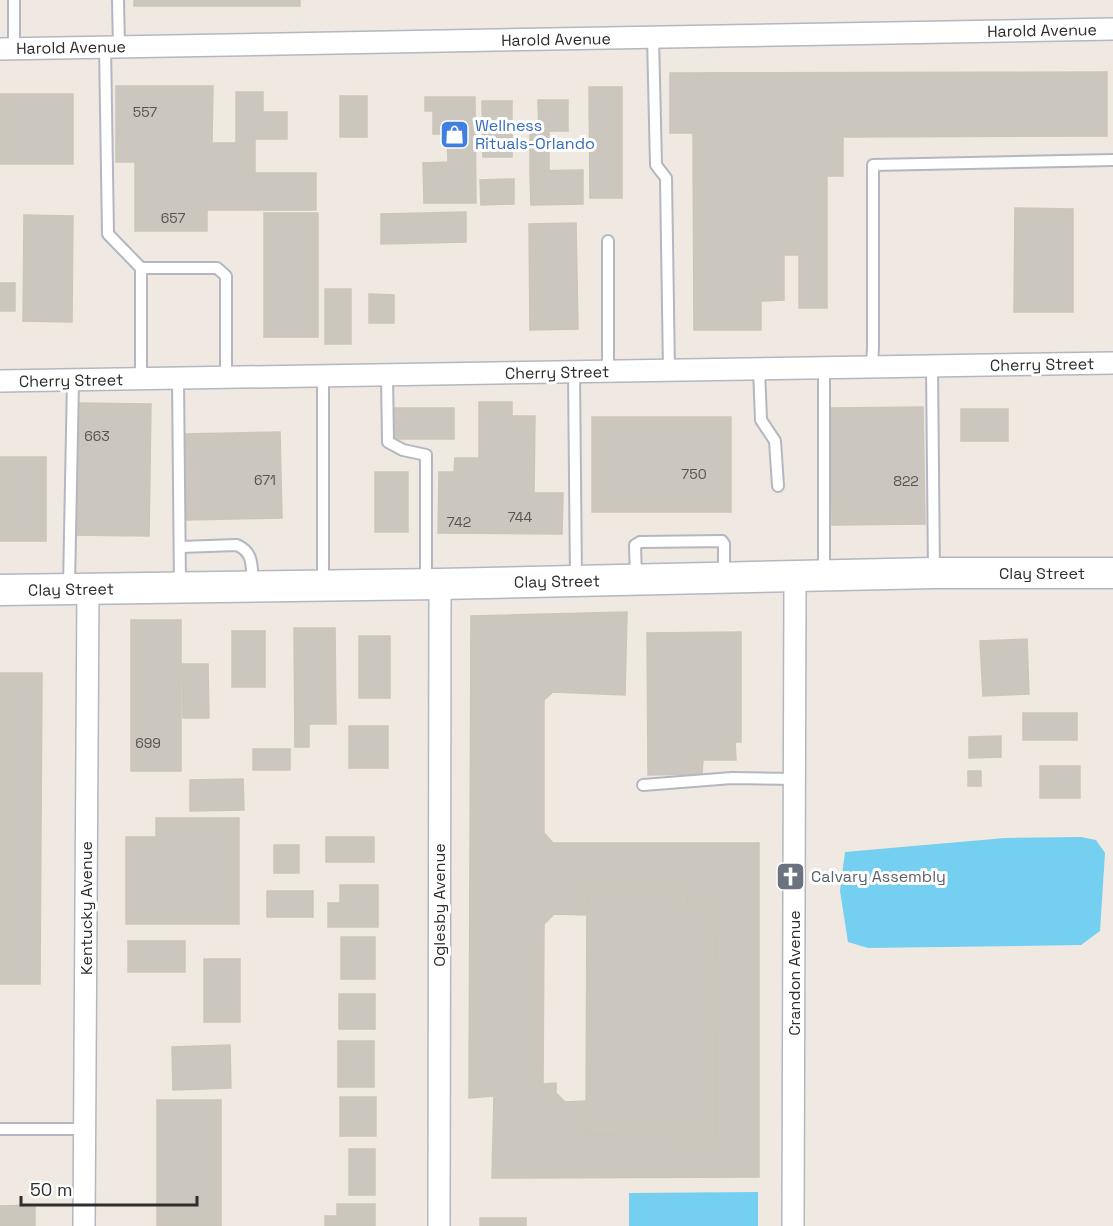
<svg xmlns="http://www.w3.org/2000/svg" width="1113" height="1226" viewBox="0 0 1113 1226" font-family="'Space Grotesk',sans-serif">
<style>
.water{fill:#75cff0}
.building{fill:#cbc7bf;stroke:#cbc5ba;stroke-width:1.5;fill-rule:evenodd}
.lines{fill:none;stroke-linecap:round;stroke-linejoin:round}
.lane-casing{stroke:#b4b7c1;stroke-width:14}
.street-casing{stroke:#b4b7c1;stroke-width:24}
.secondary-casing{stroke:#b4b7c1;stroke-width:33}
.lane{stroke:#fff;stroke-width:10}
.street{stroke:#fff;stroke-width:21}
.secondary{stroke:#fff;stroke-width:30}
.labels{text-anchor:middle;stroke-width:6;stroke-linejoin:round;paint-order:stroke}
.number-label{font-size:14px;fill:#555452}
.street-label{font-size:16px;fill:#2e2e2e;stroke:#fff}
.shop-label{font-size:16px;fill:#366cbe;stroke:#fff;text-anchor:start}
.worship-label{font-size:16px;fill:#5b616d;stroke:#fff;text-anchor:start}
</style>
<rect width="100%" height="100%" fill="#efe9e1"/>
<g class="water">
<path d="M1081,837L1096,840L1105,853L1100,931L1081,945L868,948L848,942L840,891L845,852L1005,838Z"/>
<path d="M758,1192V1226H629V1193Z"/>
</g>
<g class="building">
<rect x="134" y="0" width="166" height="6"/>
<path d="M1107,72V136L843,137V176H827V308H799V255H784V300L761,301V330H694L693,133H670V73Z"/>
<path d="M116,86H213L212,143H236V92H263V112H287V139H255V173H316V210H207V231H135V162H116Z"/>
<path d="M589,87H622V198H590Z"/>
<rect x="0" y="94" width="73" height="70"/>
<rect x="340" y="96" width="27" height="41"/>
<path d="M425,97H475L476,203H424L423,163L448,162L447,134H433V111H425Z"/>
<path d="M538,100H568V131H539Z"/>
<path d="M482,101H512V157H483Z"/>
<rect x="530" y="132" width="19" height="38"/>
<path d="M583,170V204L531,205L530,171Z"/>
<path d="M514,179V204L481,205L480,180Z"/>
<path d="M1015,208L1073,209V312H1014Z"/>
<path d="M466,212V242L381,244V214Z"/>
<rect x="264" y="213" width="54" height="124"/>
<path d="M24,215L73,216L72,322L23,321Z"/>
<path d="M576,223L578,329L530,330L529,224Z"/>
<rect x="0" y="283" width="15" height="28"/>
<rect x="325" y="289" width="26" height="55"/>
<path d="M369,294L394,295V323H369Z"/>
<path d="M479,402H512V416H535L534,493H563L562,534L438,533L439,472H454L455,458H479Z"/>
<path d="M76,403L151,404L149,536L73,535Z"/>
<path d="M923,407L925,524L832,525L831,408Z"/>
<rect x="394" y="408" width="60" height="31"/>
<rect x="961" y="409" width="47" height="32"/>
<rect x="592" y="417" width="139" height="95"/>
<path d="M280,432L282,518L186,520L185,434Z"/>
<rect x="0" y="457" width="46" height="84"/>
<rect x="375" y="472" width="33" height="60"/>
<path d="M627,612L625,695L553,692L544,700V833L553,843H759V1177L492,1178L494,1096L469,1098L471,616ZM596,884L686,885L687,904H717L716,1136L586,1135V1101L565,1102L556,1093V1083L543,1084L544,924L554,914L587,915V893H595Z"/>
<rect x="131" y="620" width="50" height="151"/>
<path d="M294,628H335L336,724H309V747H295Z"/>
<rect x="232" y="631" width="33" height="56"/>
<path d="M741,632V742H735L736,760H703L702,774L648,775L647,633Z"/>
<rect x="359" y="636" width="31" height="62"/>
<path d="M1027,639L1029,694L983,696L980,641Z"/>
<path d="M182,664H208L209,718H183Z"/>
<path d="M0,673H42L40,984H0Z"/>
<rect x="1023" y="713" width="54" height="27"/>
<rect x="349" y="726" width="39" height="42"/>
<path d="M1001,736V757L969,758V737Z"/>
<rect x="253" y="749" width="37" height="21"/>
<rect x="1040" y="766" width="40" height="32"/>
<rect x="968" y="771" width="13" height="15"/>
<path d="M243,779L244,810L190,811V780Z"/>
<path d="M156,818H239V924H126V837H156Z"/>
<rect x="326" y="837" width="48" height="25"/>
<rect x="274" y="845" width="25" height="28"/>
<path d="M596,884L686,885L687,904H717L716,1136L586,1135L587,893H595Z"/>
<path d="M340,885H378V927H328V903H340Z"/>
<rect x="267" y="891" width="46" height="26"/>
<rect x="341" y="937" width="34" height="42"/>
<rect x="128" y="941" width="57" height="31"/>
<rect x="204" y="959" width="36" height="63"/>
<rect x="339" y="994" width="36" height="35"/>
<rect x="338" y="1041" width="36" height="46"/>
<path d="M230,1045L231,1088L173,1090L172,1047Z"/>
<rect x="340" y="1097" width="36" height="39"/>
<rect x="157" y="1100" width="64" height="126"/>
<rect x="349" y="1149" width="26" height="46"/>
<path d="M337,1204H375V1226H325V1216H337Z"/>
<path d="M35,1205V1226H0V1206Z"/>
<rect x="480" y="1218" width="46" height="8"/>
</g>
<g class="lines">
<defs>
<g id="lane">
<path d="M14,0V48"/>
<path d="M118,0L119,46"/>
<path d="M653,37L656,165L666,178L669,370"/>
<path d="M105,46L108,234L141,268V379"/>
<path d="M608,241V371"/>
<path d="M141,268H217L226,276V377"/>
<path d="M932,366L934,573"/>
<path d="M872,367L873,347V165L1113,160"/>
<path d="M824,368V572"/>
<path d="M759,369L761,420L775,441L778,486"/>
<path d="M574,372L576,581"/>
<path d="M387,375L388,442L403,450L426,455V583"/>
<path d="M323,376V585"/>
<path d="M178,378L180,587"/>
<path d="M180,547L237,545C255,553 251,568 253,585"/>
<path d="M636,578L635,545L640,542L722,541L724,544V575"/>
<path d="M69,586L73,380"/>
<path d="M643,785L732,778L795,779"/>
<path d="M0,1129H85"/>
</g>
<g id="street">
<path d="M0,49L1113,29"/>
<path d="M0,381L1113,363"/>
<path d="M84,1226L88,589"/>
<path d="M439,1226L440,584"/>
<path d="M793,1226L795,577"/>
</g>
<path id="secondary" d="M0,590L440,584L934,573H1113"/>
</defs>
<use href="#lane" class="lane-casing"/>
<use href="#street" class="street-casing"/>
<use href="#secondary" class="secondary-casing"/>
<use href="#lane" class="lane"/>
<use href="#street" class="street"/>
<use href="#secondary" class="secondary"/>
</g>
<defs>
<symbol id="shop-square" viewBox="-11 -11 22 22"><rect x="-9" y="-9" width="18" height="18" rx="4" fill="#3f7fe0" stroke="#fff"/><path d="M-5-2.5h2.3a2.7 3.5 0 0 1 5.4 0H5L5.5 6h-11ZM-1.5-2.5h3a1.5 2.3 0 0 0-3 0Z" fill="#fff"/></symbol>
<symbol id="church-square" viewBox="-11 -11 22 22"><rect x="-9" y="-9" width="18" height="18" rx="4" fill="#6b7280" stroke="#fff"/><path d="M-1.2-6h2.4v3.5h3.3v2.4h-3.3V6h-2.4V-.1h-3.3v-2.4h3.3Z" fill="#fff"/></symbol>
</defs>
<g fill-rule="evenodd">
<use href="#shop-square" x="438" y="118" width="33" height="33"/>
<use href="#church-square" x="774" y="860" width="33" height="33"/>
</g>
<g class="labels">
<g class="number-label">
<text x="145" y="117">557</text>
<text x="173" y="223">657</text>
<text x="97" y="441">663</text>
<text x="694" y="479">750</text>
<text x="265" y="485">671</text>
<text x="906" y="486">822</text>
<text x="520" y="522">744</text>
<text x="459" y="527">742</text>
<text x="148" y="748">699</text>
</g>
<g class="street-label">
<text transform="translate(1042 30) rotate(-1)" y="6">Harold Avenue</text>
<text transform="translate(556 39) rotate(-1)" y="6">Harold Avenue</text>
<text transform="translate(71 47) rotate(-1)" y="6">Harold Avenue</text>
<text transform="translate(1042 364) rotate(-1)" y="6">Cherry Street</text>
<text transform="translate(557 372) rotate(-1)" y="6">Cherry Street</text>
<text transform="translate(71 380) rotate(-1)" y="6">Cherry Street</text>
<text x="1042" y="579">Clay Street</text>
<text transform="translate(557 581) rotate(-1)" y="6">Clay Street</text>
<text transform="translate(71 589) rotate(-1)" y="6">Clay Street</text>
<text transform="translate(439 905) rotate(-90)" y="6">Oglesby Avenue</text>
<text transform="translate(86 908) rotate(-90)" y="6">Kentucky Avenue</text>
<text transform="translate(794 973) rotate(-90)" y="6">Crandon Avenue</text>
</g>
<g class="shop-label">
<text x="475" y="131">Wellness<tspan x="475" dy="18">Rituals-Orlando</tspan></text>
</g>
<g class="worship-label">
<text x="811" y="882">Calvary Assembly</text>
</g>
</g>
<path d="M21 1196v9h176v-9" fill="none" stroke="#2e2e2e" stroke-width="3"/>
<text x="30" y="1196" font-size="18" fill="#2e2e2e" stroke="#ffffff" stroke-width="4.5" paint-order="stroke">50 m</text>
</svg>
